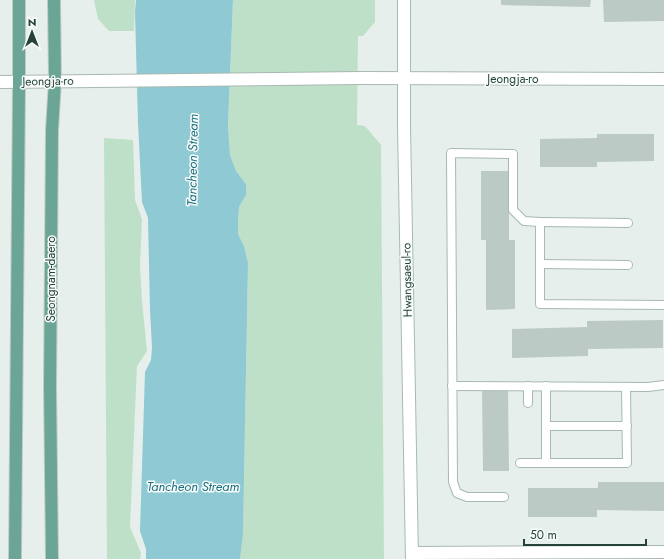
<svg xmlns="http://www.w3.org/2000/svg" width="664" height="559" viewBox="0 0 664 559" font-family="Jost,sans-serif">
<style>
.green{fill:#bfe0c8}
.water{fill:#8ec9d4}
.building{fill:#bbcac4}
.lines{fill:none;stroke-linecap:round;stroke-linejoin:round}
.service-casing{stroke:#a8b8b2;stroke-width:10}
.minor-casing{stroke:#a8b8b2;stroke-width:14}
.tertiary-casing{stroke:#a8b8b2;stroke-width:14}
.secondary-casing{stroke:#a4bbb3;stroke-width:14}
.primary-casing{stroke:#c2cac8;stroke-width:14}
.service{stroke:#fff;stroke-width:8}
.minor{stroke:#fff;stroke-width:12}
.tertiary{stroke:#fff;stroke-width:12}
.secondary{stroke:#fff;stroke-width:12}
.primary{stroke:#6aa596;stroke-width:12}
.tertiary-bridge-casing{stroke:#a8b8b2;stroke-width:14;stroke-linecap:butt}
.tertiary-bridge{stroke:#fff;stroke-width:12}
.labels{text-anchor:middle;stroke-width:3;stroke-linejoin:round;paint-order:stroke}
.street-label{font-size:12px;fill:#24423a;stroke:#f7fbf9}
.water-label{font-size:13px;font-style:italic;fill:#1c6f80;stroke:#f7fbf9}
</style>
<rect width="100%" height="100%" fill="#e6efeb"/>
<g class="green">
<path d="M94,0H135L134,31H109L98,19Z"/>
<path d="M233,0H375V22L363,36H358L357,125L365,126L381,145L384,559H240L243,535L248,263L244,246L238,234V223L239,207L246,195V184L236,171L230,155L228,125Z"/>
<path d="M104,138L133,140L135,200L142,219L140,265L142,301L147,351L137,366L130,527L141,553L140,559H107Z"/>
</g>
<path class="water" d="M136,0H233L228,125L230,155L236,171L246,184V195L239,207L238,223V234L244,246L248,263L243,535L240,559H146V549L140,531L145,372L151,360L152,347L150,310L148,218L142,202L138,123L135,12Z"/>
<g class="building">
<path d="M501,0H591L590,7L501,5Z"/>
<path d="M603,0H664V21L604,22Z"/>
<path d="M597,134H654V161L597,162V167H540V139L597,138Z"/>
<path d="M481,171H509V240H515V309L486,310V240H481Z"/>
<path d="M663,320V348L588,349V356L512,358V329L587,327V321Z"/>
<path d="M482,389H508L509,471H483Z"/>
<path d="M598,482H664V511L597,510V517H528V488H598Z"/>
</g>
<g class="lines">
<defs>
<g id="service">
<path d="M540,222L628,223"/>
<path d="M540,264L628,265"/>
<path d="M452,386L648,387L664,385"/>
<path d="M546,386V463"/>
<path d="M528,403V386"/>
<path d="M546,426H627"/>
<path d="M520,463H627L626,387"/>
<path d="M504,497H467L457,493L453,482L451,153L513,154V210L524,221L540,222V304L664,305"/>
</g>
<path id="minor" d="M412,553L664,552"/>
<g id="tertiary">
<path d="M361,78L664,79"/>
<path d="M0,82L96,81"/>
</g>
<path id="secondary" d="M404,0V126L412,559"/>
<g id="primary">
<path d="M15,559L19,82V0"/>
<path d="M52,559L50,387L52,130L55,81L54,0"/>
</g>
</defs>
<use href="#service" class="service-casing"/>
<use href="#minor" class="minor-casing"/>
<use href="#tertiary" class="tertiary-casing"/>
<use href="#secondary" class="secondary-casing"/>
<use href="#primary" class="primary-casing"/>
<use href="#service" class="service"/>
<use href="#minor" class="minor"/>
<use href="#tertiary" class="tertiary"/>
<use href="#secondary" class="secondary"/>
<use href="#primary" class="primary"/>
<defs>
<path id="tertiary-bridge" d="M96,81L361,78"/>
</defs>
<use href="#tertiary-bridge" class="tertiary-bridge-casing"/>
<use href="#tertiary-bridge" class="tertiary-bridge"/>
</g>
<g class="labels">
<g class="street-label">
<text x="513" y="83">Jeongja-ro</text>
<text transform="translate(48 81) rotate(-1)" y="4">Jeongja-ro</text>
<text transform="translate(51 279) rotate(-90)" y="4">Seongnam-daero</text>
<text transform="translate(407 280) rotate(-91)" y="4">Hwangsaeul-ro</text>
</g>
<g class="water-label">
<text transform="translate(192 160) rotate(-89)" y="5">Tancheon Stream</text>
<text x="193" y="491">Tancheon Stream</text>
</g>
</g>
<g transform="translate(32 32)" stroke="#f7fbf9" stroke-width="3" paint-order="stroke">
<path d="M0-3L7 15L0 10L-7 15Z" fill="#24423a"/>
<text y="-6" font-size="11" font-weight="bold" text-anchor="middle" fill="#24423a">N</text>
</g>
<path d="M524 539v6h122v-6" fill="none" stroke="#24423a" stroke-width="2"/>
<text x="530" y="539" font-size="12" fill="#24423a" stroke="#f7fbf9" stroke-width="3" paint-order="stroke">50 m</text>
</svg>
